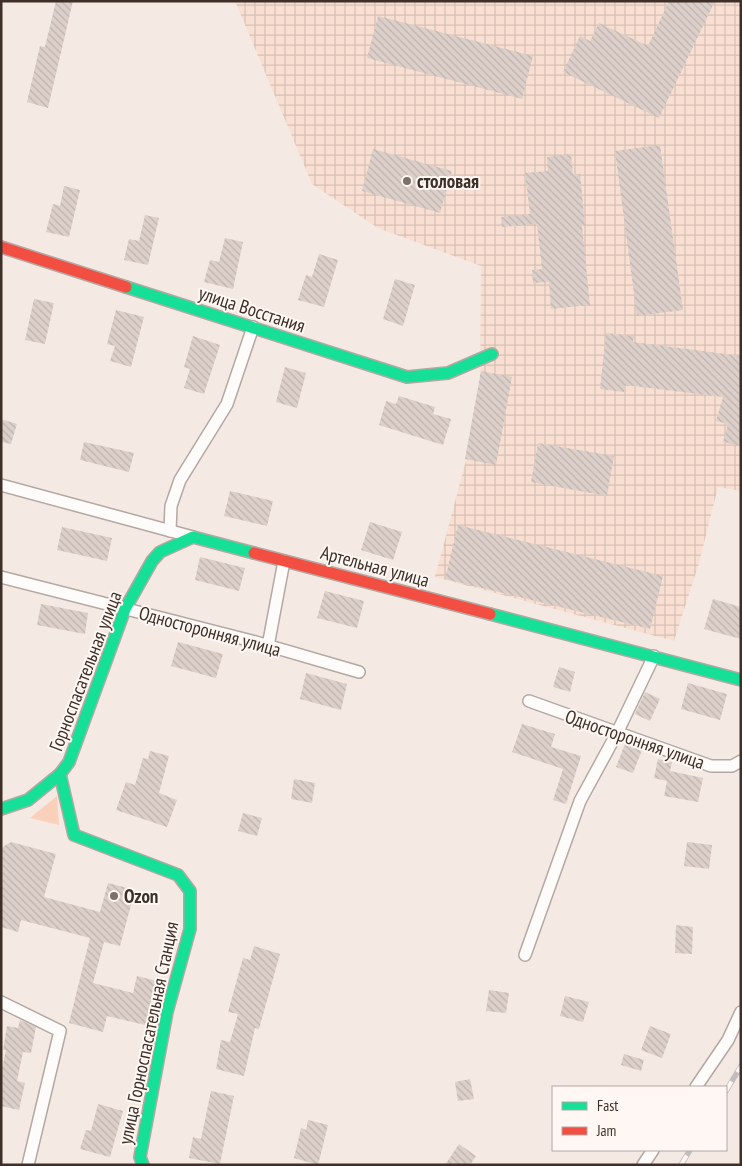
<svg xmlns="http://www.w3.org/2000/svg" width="742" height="1166" viewBox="0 0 742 1166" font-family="'PT Sans Narrow',sans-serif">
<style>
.industrial{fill:url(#industrial-grid)}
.green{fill:#fad0bb}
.building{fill:url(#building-back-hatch)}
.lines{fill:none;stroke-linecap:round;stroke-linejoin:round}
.street-casing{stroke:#b4a8a2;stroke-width:14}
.fast-casing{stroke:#b4a8a2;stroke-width:14}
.jam-casing{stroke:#b4a8a2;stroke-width:14}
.street{stroke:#fefcfb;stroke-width:11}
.fast{stroke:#16e098;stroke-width:11}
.jam{stroke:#f24e42;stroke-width:11}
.rail-casing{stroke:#c2bebd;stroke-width:5.5}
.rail{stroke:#fff7f3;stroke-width:4;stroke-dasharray:11;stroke-linecap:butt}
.poi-dot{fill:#7e716a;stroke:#fff7f3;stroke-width:2}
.labels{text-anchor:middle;stroke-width:4;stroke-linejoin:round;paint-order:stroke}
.poi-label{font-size:19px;font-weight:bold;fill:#3e3029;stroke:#fff7f3;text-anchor:start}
.street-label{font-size:19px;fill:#3e3029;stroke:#fff7f3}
</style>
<defs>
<pattern id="industrial-grid" width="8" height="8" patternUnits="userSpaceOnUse" patternTransform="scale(1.25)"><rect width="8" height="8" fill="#f8dfd2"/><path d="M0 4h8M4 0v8" fill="none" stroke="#d6c0b4"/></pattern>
<pattern id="building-back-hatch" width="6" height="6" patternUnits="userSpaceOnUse" patternTransform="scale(1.25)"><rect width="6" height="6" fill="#ddd0ca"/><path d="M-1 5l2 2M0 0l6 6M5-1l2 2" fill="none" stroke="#bfb3ae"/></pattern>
</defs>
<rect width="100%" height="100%" fill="#f5e9e3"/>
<path class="industrial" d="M235,1H741V491L718,487L699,563L674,641L435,577L480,408L481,266L378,228L312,184Z"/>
<path class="green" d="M57,796L59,825L30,818Z"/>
<g class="building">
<path d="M56,1H73L48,108L27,102L40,46L45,47Z"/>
<path d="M669,1H715L659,118L563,72L580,36L590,41L599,23L648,46Z"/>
<path d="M378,16L533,56L522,99L367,58Z"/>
<path d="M660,145L683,310L637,316L615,151Z"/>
<path d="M373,149L452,171L440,213L362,191Z"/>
<path d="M571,154L573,174H580L585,225L582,226L590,305L551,309L549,282L533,283L532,270L542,269L537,224L502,227L501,217L530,214L525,173L548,171L547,157Z"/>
<path d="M64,186L80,190L69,237L46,232L53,204L60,206Z"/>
<path d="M145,215L159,218L148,265L124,260L129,239L139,241Z"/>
<path d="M225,238L243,242L233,289L204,282L210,260L219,262Z"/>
<path d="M319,254L338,260L324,307L298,300L306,275L312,277Z"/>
<path d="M395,279L415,285L403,326L383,319Z"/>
<path d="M34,299L54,303L45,344L25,340Z"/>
<path d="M116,310L144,317L131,367L110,361L115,346L107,344Z"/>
<path d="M606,333L634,336L633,342L741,356V446L723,442L728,424L716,421L723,397L625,385L624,392L600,389Z"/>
<path d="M193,336L220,345L204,394L184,388L190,369L184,367Z"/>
<path d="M285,367L306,373L297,408L276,402Z"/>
<path d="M481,371L512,377L496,465L465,459Z"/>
<path d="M399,396L435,407L433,414L451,419L443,445L379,425L386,401L396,404Z"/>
<path d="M1,419L17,424L11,444L1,442Z"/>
<path d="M84,442L134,453L129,472L80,460Z"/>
<path d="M538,443L614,456L607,496L531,482Z"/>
<path d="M230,491L273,501L267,526L224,516Z"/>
<path d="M370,522L402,532L393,560L361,550Z"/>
<path d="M458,525L663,576L650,629L445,579Z"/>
<path d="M62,527L112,538L107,561L57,550Z"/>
<path d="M200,557L245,568L239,591L195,580Z"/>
<path d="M325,591L364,601L357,628L317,618Z"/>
<path d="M713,599L741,607V639L704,629Z"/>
<path d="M41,604L88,613L85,634L37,625Z"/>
<path d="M178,642L223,654L216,678L171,666Z"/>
<path d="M559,667L575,672L570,692L553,687Z"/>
<path d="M306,673L347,684L341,710L300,699Z"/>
<path d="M688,683L727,694L720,720L681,709Z"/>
<path d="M645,692L660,699L650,721L635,714Z"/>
<path d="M522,724L555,734L551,747L581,756L566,804L553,800L563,769L512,752Z"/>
<path d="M625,744L642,750L633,773L616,767Z"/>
<path d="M150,751L169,756L159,793L177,800L167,827L116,810L126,782L135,785L143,758L148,759Z"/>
<path d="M658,759L672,762L670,771L703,778L698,802L664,796L667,781L654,778Z"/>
<path d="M294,779L315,783L312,803L291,799Z"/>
<path d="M243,813L262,818L257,836L238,831Z"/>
<path d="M11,842L56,854L44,897L100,912L108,883L135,890L120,946L104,942L93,983L133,993L137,976L157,981L145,1025L107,1016L103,1032L69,1023L90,938L21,920L18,932L1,927V848Z"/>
<path d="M687,842L712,845L709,869L684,866Z"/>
<path d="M676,925L693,927L692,954L675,953Z"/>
<path d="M254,946L280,954L259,1029L255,1028L244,1076L216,1069L221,1040L230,1042L238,1014L228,1012L243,958L250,960Z"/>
<path d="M489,990L509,993L506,1013L486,1011Z"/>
<path d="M565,996L589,1002L583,1022L560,1016Z"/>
<path d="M20,1020L36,1027L31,1053L23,1052L17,1081L25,1083L19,1110L1,1106V1073L6,1050H3L7,1026L18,1028Z"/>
<path d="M650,1026L671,1034L662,1058L641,1050Z"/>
<path d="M624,1054L644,1060L641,1071L621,1065Z"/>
<path d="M470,1079L474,1099L458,1101L455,1082Z"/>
<path d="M211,1091L234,1096L220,1164L189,1158L193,1137L201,1139Z"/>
<path d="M98,1104L123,1111L110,1157L80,1149L86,1130L91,1131Z"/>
<path d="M308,1120L328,1125L318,1165L294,1158L301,1128L306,1130Z"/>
<path d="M459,1144L476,1156L470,1165H445Z"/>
</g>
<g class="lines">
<defs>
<g id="street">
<path d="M1,485L193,537"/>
<path d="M170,531L171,506L180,480L227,404L253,327"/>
<path d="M1,577L252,641L359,672"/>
<path d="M268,646L284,561"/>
<path d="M529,701L711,766H732L741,761"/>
<path d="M525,955L580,801L617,733L654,656"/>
<path d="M1,1002L60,1031L28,1165"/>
<path d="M696,1087L728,1040L741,1012"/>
<path d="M643,1165L653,1150"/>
</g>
<g id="fast">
<path d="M126,287L407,377L448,373L492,354"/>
<path d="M490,614L741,680"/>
<path d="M60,774L74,835L178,875L190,891V929L167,1012L140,1157L143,1165"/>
<path d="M1,809L28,800L60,774L69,762L125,609L152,561L160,552L193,537L254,553"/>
</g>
<g id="jam">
<path d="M1,247L126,287"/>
<path d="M254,553L490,614"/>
</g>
</defs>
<use href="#street" class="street-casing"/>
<use href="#fast" class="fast-casing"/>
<use href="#jam" class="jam-casing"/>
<use href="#street" class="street"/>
<use href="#fast" class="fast"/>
<use href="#jam" class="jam"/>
<defs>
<g id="rail">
<path d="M726,1091L741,1066"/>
<path d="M681,1165L690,1150"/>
</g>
</defs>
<use href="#rail" class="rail-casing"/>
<use href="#rail" class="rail"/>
</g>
<g class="poi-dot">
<circle cx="407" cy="181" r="5"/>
<circle cx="114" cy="896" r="5"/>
</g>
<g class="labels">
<g class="poi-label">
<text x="417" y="188">столовая</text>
<text x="124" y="903">Ozon</text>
</g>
<g class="street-label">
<text transform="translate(252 309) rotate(18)" y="7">улица Восстания</text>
<text transform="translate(375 566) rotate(15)" y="7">Артельная улица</text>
<text transform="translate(210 631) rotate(15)" y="7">Односторонняя улица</text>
<text transform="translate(85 671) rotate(-69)" y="7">Горноспасательная улица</text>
<text transform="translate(635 739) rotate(19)" y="7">Односторонняя улица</text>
<text transform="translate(148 1033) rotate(-78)" y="7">улица Горноспасательная Станция</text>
</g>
</g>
<rect width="742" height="1166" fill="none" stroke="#3e3029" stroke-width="5"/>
<rect x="552" y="1086" width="175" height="65" fill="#fff7f3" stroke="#b2a7a2"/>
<rect x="562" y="1102" width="25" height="8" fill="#16e098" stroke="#b2a7a2"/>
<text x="597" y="1111" font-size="15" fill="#3e3029">Fast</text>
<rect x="562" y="1127" width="25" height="8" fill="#f24e42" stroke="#b2a7a2"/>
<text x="597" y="1136" font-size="15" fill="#3e3029">Jam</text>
</svg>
